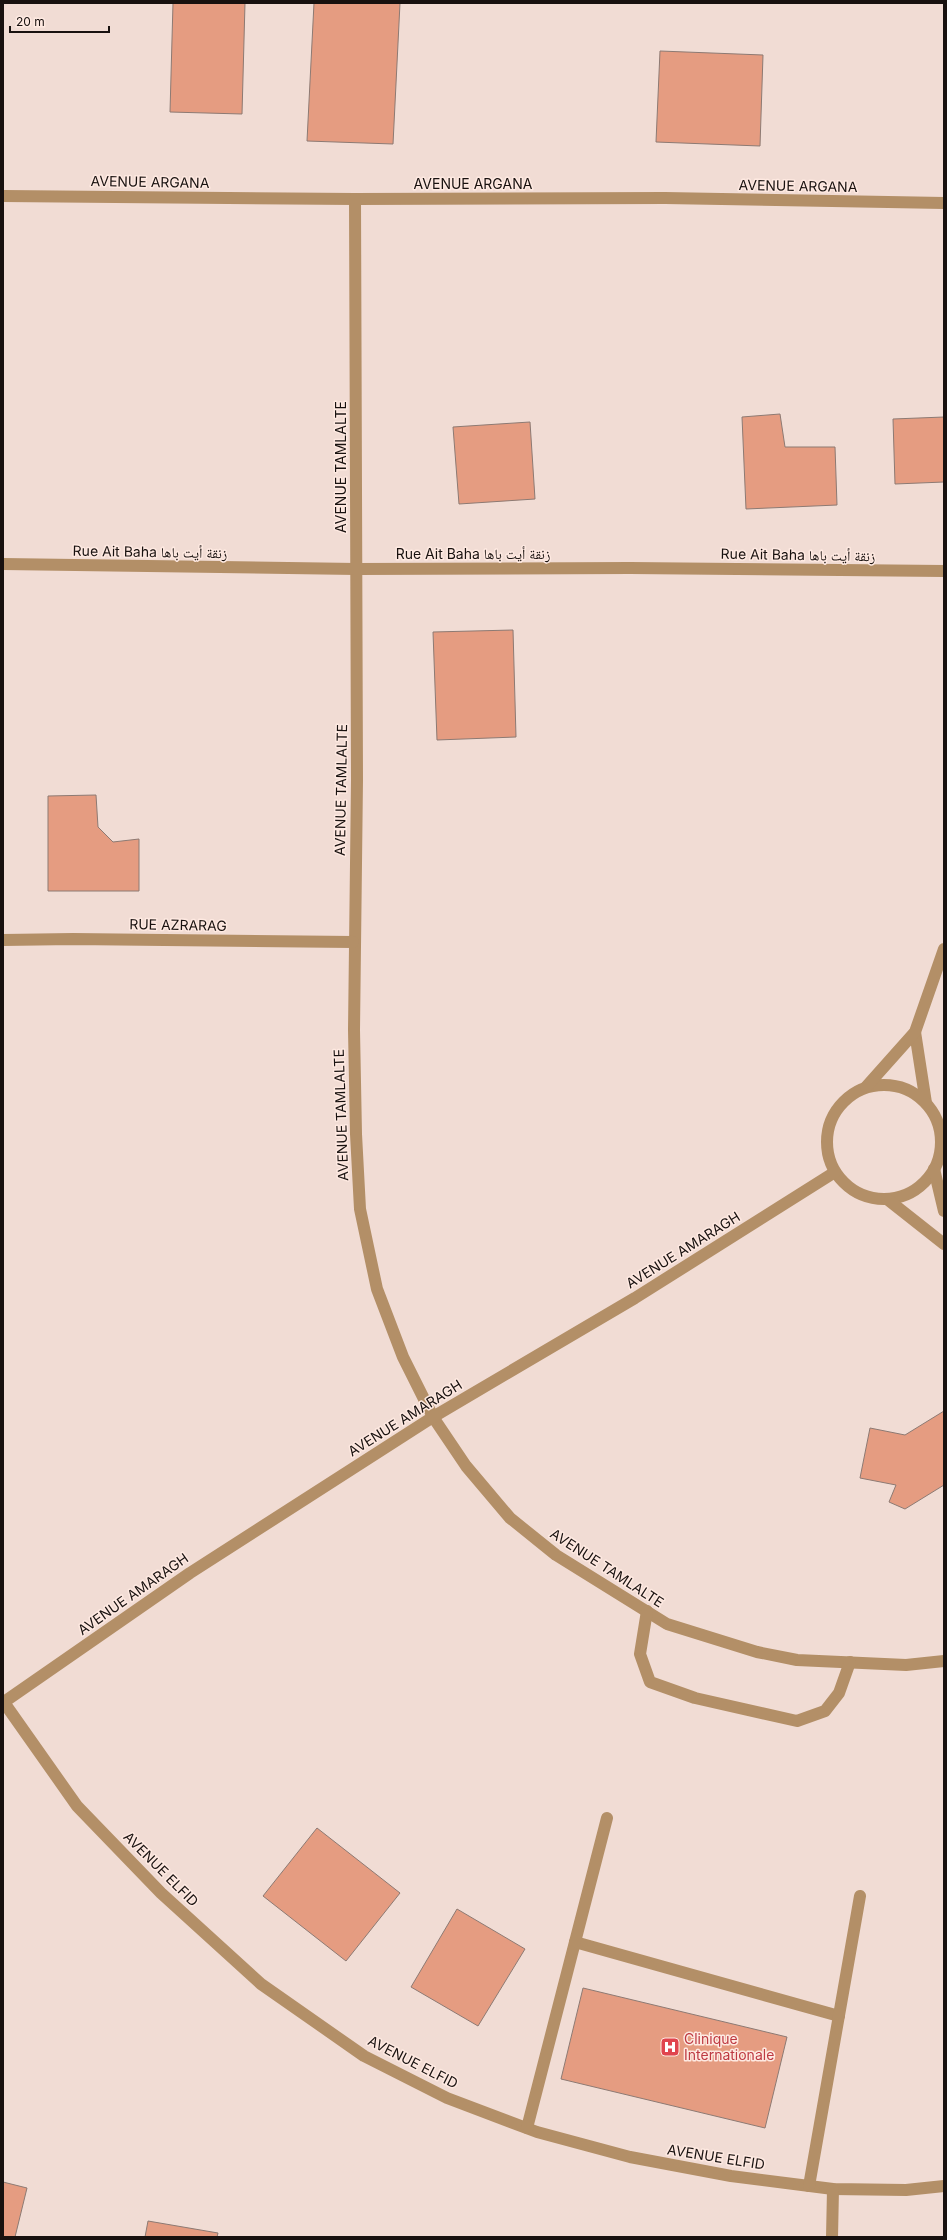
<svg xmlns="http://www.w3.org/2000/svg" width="947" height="2240" viewBox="0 0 947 2240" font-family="Inter,'Noto Naskh Arabic',sans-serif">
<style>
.building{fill:#e59c81;stroke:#8d7a73}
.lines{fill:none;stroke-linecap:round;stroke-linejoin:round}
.minor{stroke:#b38f67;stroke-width:12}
.labels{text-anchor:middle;stroke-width:3;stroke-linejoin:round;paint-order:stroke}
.street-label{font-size:14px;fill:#18110f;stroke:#fee9e1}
.health-label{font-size:14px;fill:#be3a42;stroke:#fee9e1;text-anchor:start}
</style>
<rect width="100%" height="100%" fill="#f1dcd4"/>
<g class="building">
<path d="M173,3H245L242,114L170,112Z"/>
<path d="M314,3H400L393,144L307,141Z"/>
<path d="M660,51L763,55L760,146L656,142Z"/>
<path d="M780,414L785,447H835L837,505L746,509L742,417Z"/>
<path d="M944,417V482L895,484L893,419Z"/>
<path d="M530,422L535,499L459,504L453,427Z"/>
<path d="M513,630L516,737L437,740L433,632Z"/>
<path d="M96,795L98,827L113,842L139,839V891H48V796Z"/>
<path d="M944,1411V1485L905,1509L889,1502L896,1485L860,1478L870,1428L905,1435Z"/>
<path d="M317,1828L400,1893L346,1961L263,1896Z"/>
<path d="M457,1909L525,1949L478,2026L411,1987Z"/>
<path d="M583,1988L787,2037L765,2128L561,2079Z"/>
<path d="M3,2182L27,2188L15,2237H3Z"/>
<path d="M148,2221L218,2233L217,2237H145Z"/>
</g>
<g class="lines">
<g class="minor">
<path d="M3,196L355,199L665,198L944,203"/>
<path d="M355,199L357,780L354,1030L356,1134L360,1209L377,1289L403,1357L433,1417L466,1466L510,1518L556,1555L667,1624L757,1652L797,1660L906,1665L944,1661"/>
<path d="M3,564L356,569L630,568L944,571"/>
<path d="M3,940L73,939L353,942"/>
<path d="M915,1032L926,1103"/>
<circle cx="884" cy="1142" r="57"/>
<path d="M866,1087L915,1032L944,949"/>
<path d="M934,1169L944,1211"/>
<path d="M887,1199L944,1244"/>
<path d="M647,1611L640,1654L650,1682L695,1698L797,1721L825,1711L839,1693L850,1662"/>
<path d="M3,1701L77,1806L161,1893L261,1984L364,2056L447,2098L537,2132L630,2157L731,2176L833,2189L906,2190L944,2186"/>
<path d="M3,1705L4,1702L190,1573L433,1417L635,1298L835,1172"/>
<path d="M575,1942L839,2016"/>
<path d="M527,2128L607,1818"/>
<path d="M809,2186L860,1896"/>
<path d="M832,2237L833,2189"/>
</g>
</g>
<defs>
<symbol id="hospital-square" viewBox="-11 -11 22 22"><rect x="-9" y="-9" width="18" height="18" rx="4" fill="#e0444e" stroke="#fee9e1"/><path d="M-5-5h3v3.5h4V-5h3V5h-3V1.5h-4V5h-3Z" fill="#fff"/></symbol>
</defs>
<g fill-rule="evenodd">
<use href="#hospital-square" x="659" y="2036" width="22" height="22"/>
</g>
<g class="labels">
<g class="street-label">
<text transform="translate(150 182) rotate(1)" y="5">AVENUE ARGANA</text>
<text x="473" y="189">AVENUE ARGANA</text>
<text transform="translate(798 186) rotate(1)" y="5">AVENUE ARGANA</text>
<text transform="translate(341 467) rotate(-90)" y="5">AVENUE TAMLALTE</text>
<text transform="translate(150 552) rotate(1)" y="5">Rue Ait Baha زنقة أيت باها</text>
<text x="473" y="559">Rue Ait Baha زنقة أيت باها</text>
<text transform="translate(798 555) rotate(1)" y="5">Rue Ait Baha زنقة أيت باها</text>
<text transform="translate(341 790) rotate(-89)" y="5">AVENUE TAMLALTE</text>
<text transform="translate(178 925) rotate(1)" y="5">RUE AZRARAG</text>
<text transform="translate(341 1115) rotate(-92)" y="5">AVENUE TAMLALTE</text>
<text transform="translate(683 1250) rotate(-32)" y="5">AVENUE AMARAGH</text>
<text transform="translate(405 1418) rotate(-32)" y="5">AVENUE AMARAGH</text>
<text transform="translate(607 1568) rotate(33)" y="5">AVENUE TAMLALTE</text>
<text transform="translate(133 1594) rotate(-35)" y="5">AVENUE AMARAGH</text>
<text transform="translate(161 1869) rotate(45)" y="5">AVENUE ELFID</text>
<text transform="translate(413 2062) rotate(27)" y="5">AVENUE ELFID</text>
<text transform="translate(716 2157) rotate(9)" y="5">AVENUE ELFID</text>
</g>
<g class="health-label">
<text x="684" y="2044">Clinique<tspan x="684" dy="16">Internationale</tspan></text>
</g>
</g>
<rect width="947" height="2240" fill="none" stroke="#18110f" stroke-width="8"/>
<path d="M10 26v6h99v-6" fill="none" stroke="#18110f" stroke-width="2"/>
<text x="16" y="26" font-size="12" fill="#18110f" stroke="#fee9e1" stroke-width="3" paint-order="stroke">20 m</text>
</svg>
